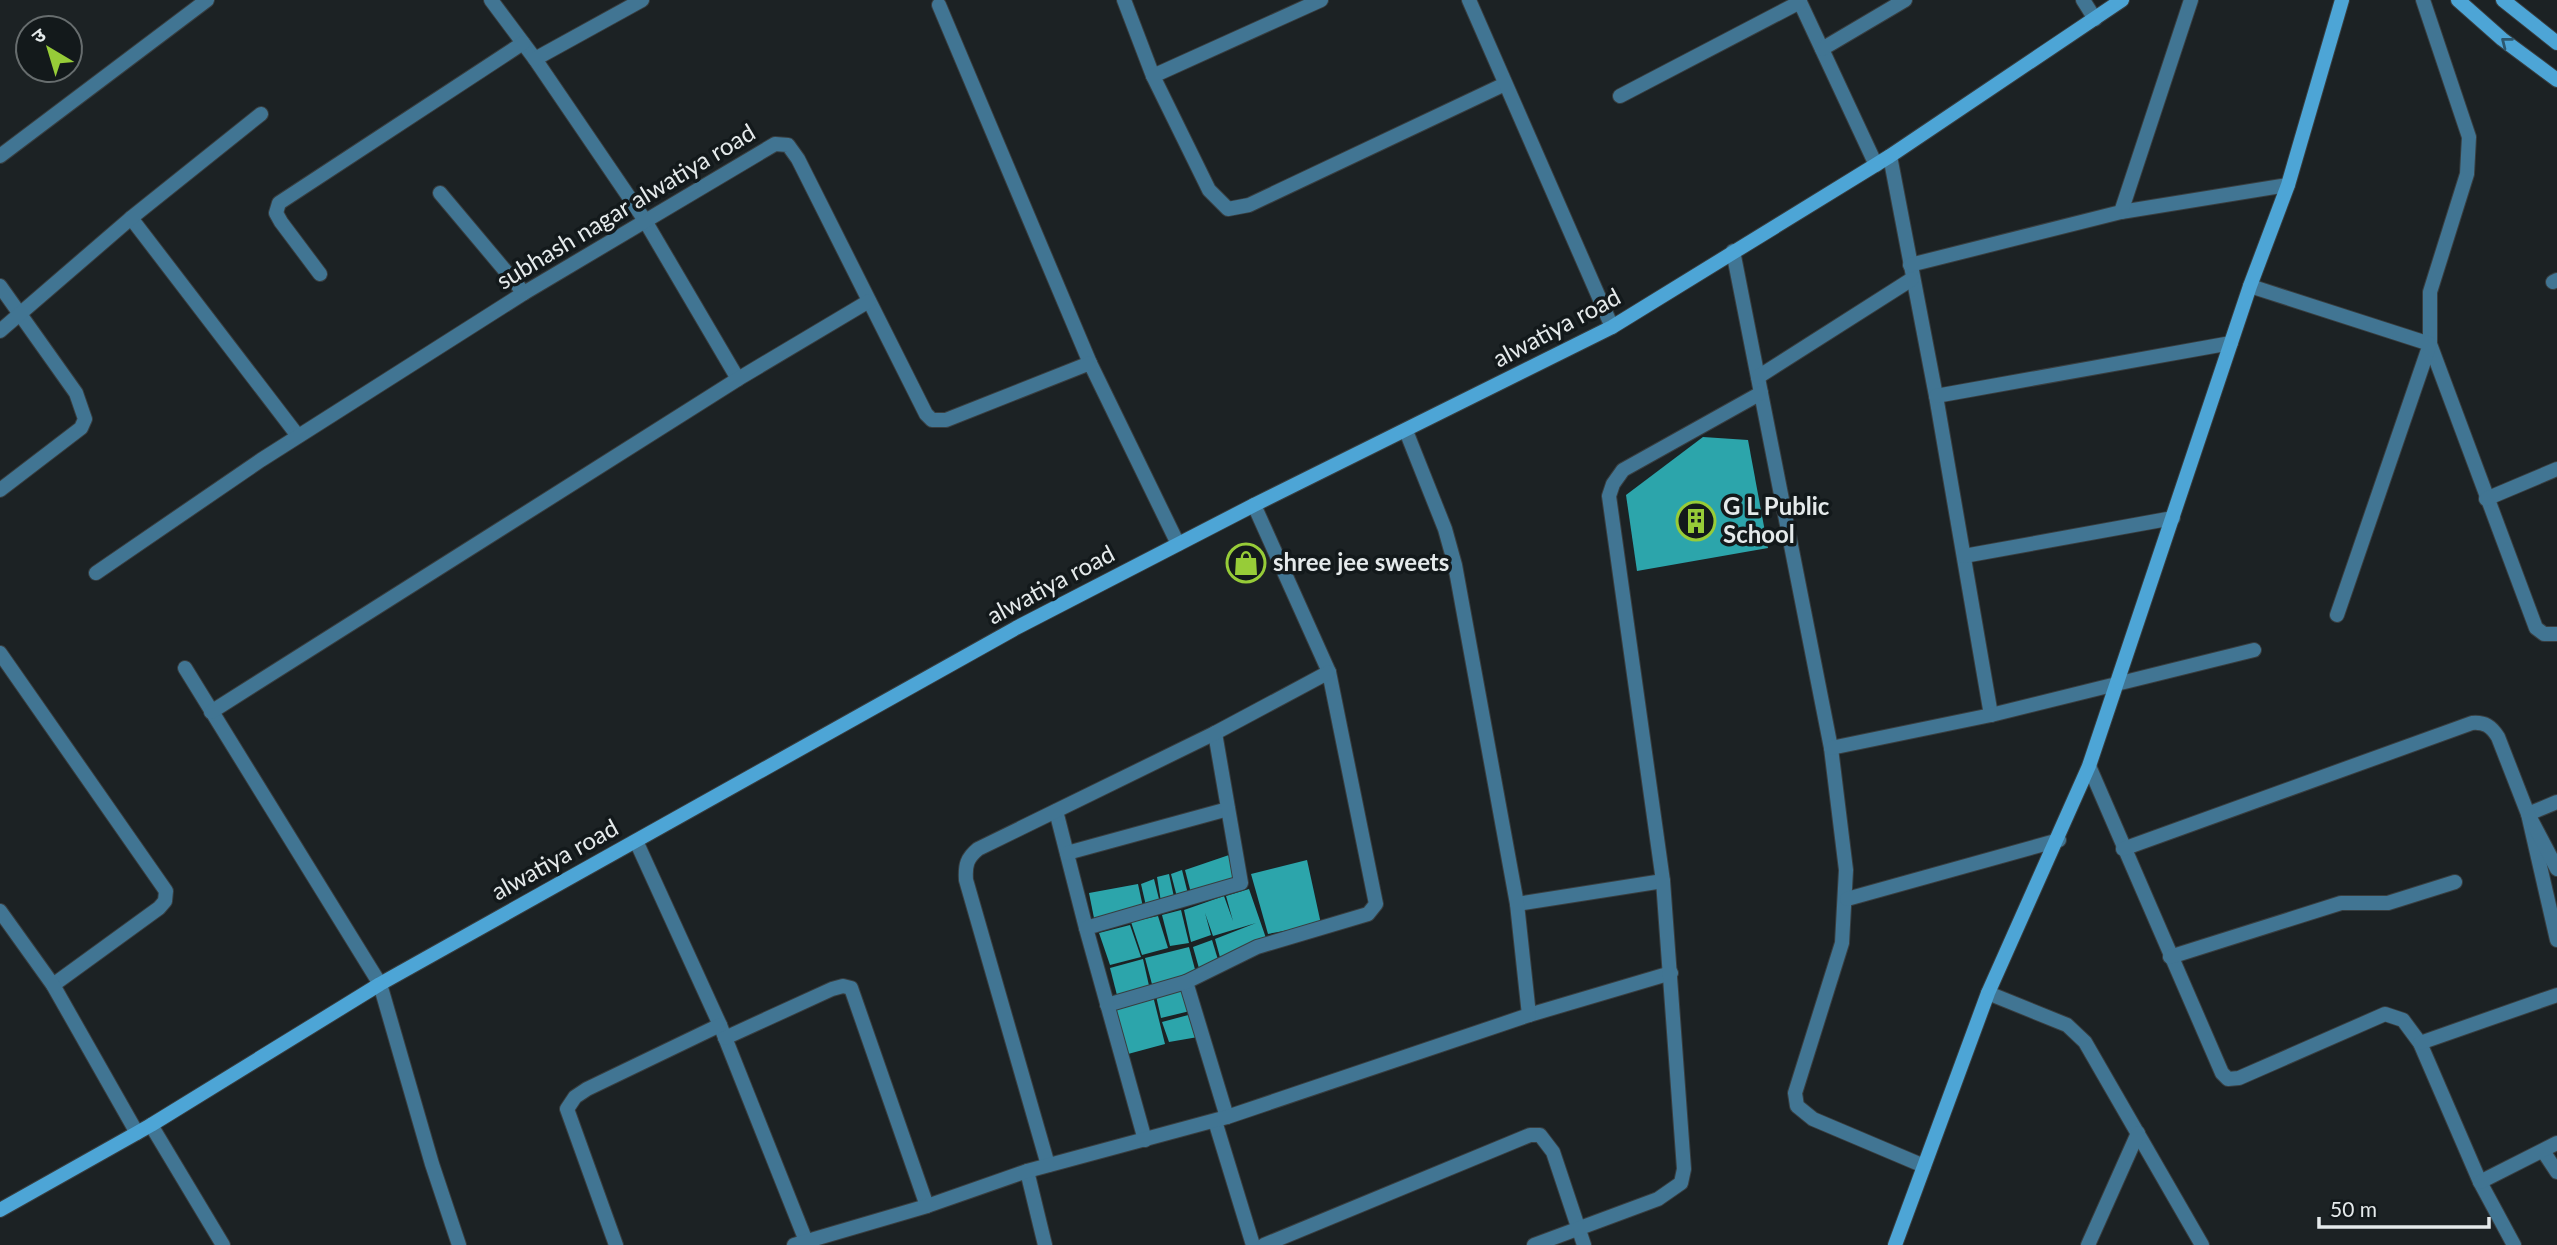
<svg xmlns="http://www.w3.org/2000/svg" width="2557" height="1245" viewBox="0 0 2557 1245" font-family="Lato,'Noto Sans Devanagari',sans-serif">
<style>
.building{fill:#2ca5ab}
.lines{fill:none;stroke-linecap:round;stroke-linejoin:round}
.street-casing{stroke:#383e40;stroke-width:16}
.secondary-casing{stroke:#383e40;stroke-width:16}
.street{stroke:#417593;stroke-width:14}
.secondary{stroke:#4da5d6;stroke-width:14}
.oneway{stroke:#2d586f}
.labels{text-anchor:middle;stroke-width:7;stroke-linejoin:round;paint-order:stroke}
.street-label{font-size:24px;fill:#e5eaeb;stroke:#13191b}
.poi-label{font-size:24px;font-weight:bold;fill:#e5eaeb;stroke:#13191b;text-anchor:start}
</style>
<rect width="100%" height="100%" fill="#1c2224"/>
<g class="building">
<path d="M1703,437L1748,440L1768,548L1637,571L1626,495Z"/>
<path d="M1229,855L1236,881L1191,893L1185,870Z"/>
<path d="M1307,860L1321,924L1268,934L1251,874Z"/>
<path d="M1182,870L1188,894L1177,897L1171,874Z"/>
<path d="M1169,874L1174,897L1161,902L1157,877Z"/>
<path d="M1154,879L1160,903L1146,906L1141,884Z"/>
<path d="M1138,884L1143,907L1095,923L1089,893Z"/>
<path d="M1249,889L1267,941L1221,961L1215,939L1256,923L1213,936L1205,913L1211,935L1191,942L1184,910L1224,896L1233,921L1226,896Z"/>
<path d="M1181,910L1189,943L1170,946L1162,915Z"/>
<path d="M1158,916L1168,948L1142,955L1131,922Z"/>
<path d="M1130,925L1141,957L1110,965L1099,933Z"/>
<path d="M1212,940L1219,963L1200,972L1193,947Z"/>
<path d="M1189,947L1196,973L1153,988L1145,958Z"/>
<path d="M1143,959L1150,990L1118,999L1110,968Z"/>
<path d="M1183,988L1190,1011L1161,1018L1156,996Z"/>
<path d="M1153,996L1165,1044L1128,1054L1115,1007Z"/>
<path d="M1192,1014L1198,1037L1169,1042L1162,1022Z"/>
</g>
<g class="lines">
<defs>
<g id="street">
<path d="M491,0L535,59L644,219L738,379"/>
<path d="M1124,0L1153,76"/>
<path d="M1321,0L1153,76L1209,190L1228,209L1249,205L1505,84"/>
<path d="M1469,0L1612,327"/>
<path d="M1799,0L1876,165"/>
<path d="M2083,0L2095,19"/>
<path d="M2423,0L2469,137L2467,174L2430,292V344L2536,628L2544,634H2557"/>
<path d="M939,5L1090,363"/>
<path d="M1822,49L1905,0"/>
<path d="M535,59L642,0"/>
<path d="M1620,96L1800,2"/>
<path d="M0,156L207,0"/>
<path d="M1890,156L1936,396L1991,715"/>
<path d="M440,193L524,293"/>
<path d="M2121,212L2288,185"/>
<path d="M131,218L298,436"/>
<path d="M1733,251L1831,748L1846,870L1842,943L1795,1093L1797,1106L1813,1119L1924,1166"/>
<path d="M1910,265L2121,212L2191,0"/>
<path d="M320,274L281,222L276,213L279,203L523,43"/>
<path d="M2553,282L2557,280"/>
<path d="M0,286L76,393L85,419L81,428L0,490"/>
<path d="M2250,286L2430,344L2337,615"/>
<path d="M0,331L131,218L261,114"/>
<path d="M1758,377L1912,279"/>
<path d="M1936,396L2231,343"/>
<path d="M2486,499L2557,469"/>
<path d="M1964,556L2173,518"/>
<path d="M96,573L261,460L524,293L775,144L788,145L798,159L926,414L932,420H946L1090,363L1178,544"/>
<path d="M0,653L166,891L165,901L159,908L53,985"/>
<path d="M185,668L380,984L432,1164L459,1245"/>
<path d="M211,712L738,379L869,301"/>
<path d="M1831,748L1991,715L2254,650"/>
<path d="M2089,766L2222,1073L2228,1079L2239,1078L2385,1014L2403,1020L2420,1043L2480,1182L2514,1245"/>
<path d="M2557,802L2528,814L2557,940"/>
<path d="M1056,811L1086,928"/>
<path d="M636,841L720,1025L806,1241"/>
<path d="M2123,849L2472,723C2485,722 2491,726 2498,737L2528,814L2557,869"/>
<path d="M1067,853L1228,809"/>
<path d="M1847,899L2059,840"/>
<path d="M1517,904L1663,881"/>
<path d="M0,911L53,985L137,1133"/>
<path d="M2170,957L2341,903H2388L2455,882"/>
<path d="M1186,982L1227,1117"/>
<path d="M1988,993L2067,1025L2085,1042L2202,1245"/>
<path d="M1107,1005L1186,982L1257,947L1368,914L1376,904L1329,672L1254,505"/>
<path d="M1529,1015L1671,973"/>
<path d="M725,1038L832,989L843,986L851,988L927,1206"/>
<path d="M2420,1043L2557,995"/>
<path d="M1215,1121L1253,1245"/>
<path d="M151,1125L223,1245"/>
<path d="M1145,1140L1086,928L1241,883L1215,733"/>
<path d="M2543,1151L2557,1172"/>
<path d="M1048,1165L966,880C965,865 967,858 978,849L1215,733L1329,672"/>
<path d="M1027,1171L1045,1245"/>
<path d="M2480,1182L2557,1143"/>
<path d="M616,1245L567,1109L575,1097L587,1089L720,1025"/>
<path d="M794,1245L927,1206L1027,1171L1227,1117L1529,1015L1517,904L1455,565L1445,529L1406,431"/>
<path d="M1264,1245L1530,1135H1540L1553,1152L1584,1245"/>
<path d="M1534,1245L1658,1199L1681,1183L1684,1169L1663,881L1609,496L1613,484L1623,470L1761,393"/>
<path d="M2088,1245L2138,1133"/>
</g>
<g id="secondary">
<path d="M2458,0L2502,39L2557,80"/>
<path d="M2503,0L2557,43"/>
<path d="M0,1210L151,1125L380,984L1016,628L1254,505L1612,327L1890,156L2122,0"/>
<path d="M1895,1245L1988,993L2089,766L2250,286L2288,185L2342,0"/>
</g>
</defs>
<use href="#street" class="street-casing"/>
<use href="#secondary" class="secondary-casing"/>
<use href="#street" class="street"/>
<use href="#secondary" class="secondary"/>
</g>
<defs><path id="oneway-chevron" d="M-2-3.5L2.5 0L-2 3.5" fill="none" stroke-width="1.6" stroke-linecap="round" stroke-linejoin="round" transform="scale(1.75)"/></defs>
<use class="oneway" href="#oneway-chevron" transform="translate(2506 42) rotate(-142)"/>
<defs>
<symbol id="building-ring" viewBox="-11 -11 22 22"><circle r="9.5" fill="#13191b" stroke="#97cc38" stroke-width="1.5"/><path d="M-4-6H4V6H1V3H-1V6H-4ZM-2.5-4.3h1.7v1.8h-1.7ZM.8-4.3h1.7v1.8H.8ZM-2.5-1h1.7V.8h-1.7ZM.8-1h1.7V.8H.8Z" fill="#97cc38"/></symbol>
<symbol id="shop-ring" viewBox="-11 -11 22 22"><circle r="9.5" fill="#13191b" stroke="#97cc38" stroke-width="1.5"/><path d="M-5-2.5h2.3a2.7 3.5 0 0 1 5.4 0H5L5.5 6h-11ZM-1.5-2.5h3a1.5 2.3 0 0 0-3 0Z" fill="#97cc38"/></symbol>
</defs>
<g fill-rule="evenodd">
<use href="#building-ring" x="1674" y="499" width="44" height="44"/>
<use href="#shop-ring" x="1224" y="541" width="44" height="44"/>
</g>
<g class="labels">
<g class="street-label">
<text transform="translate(626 207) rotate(-31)" y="8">subhash nagar alwatiya road</text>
<text transform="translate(1557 328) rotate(-28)" y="8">alwatiya road</text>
<text transform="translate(1051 585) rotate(-28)" y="8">alwatiya road</text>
<text transform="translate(555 860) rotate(-29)" y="8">alwatiya road</text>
</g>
<g class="poi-label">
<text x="1723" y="515">G L Public<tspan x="1723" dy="28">School</tspan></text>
<text x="1273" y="571">shree jee sweets</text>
</g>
</g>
<g transform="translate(49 49) rotate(322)"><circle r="33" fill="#13191b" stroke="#676d6e" stroke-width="2"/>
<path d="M0-5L12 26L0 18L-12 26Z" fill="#97cc38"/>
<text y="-10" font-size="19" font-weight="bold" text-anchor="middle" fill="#e5eaeb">उ</text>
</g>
<path d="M2319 1217v10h170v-10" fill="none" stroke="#e5eaeb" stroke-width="3.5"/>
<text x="2330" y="1217" font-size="21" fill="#e5eaeb" stroke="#13191b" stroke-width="5" paint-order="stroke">50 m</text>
</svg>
